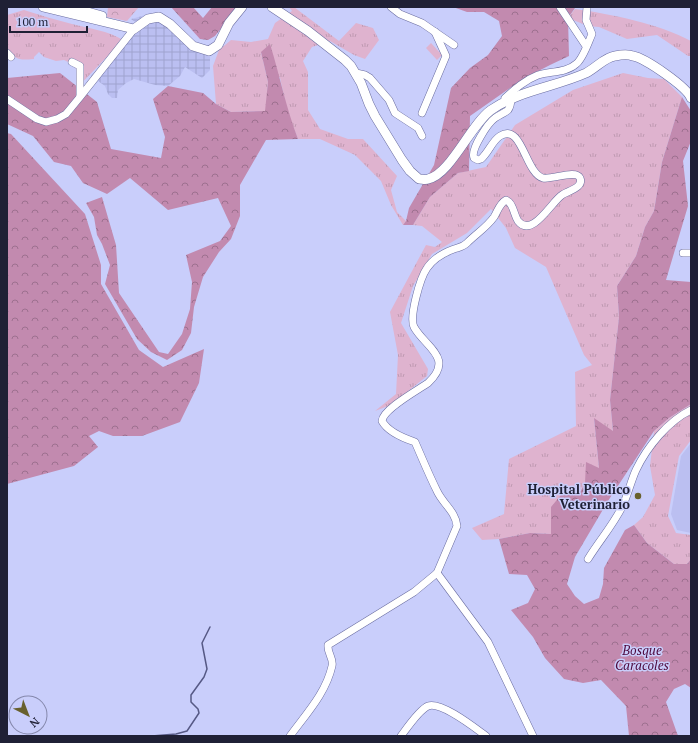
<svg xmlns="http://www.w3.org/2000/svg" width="698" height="743" viewBox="0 0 698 743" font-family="'PT Serif',serif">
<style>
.built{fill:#bbbff1}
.industrial{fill:url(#industrial-grid)}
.grass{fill:url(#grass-tufts)}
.forest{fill:url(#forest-crowns)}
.park{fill:url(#park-crowns)}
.garden{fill:#dfb3cf}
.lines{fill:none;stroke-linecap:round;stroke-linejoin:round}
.stream{stroke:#565985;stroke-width:1.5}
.minor-casing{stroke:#6a6da0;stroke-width:8}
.major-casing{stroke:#6a6da0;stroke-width:10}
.minor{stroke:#fff;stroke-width:7}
.major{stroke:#fff;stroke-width:9}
.poi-dot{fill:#68602d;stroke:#c9cefb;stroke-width:1.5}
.labels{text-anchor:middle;stroke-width:3;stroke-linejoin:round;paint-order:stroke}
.poi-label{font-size:13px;font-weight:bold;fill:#1f2035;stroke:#c9cefb;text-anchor:end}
.park-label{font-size:13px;font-style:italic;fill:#4d083c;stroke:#c9cefb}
</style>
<defs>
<pattern id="industrial-grid" width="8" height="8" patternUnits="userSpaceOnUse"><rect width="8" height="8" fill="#bbbff1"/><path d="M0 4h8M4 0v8" fill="none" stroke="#a0a4cf"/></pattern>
<pattern id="grass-tufts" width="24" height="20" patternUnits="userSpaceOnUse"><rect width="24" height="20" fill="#dfb3cf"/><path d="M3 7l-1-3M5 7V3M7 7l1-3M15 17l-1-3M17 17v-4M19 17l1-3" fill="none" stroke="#bf9ab2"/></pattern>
<pattern id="forest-crowns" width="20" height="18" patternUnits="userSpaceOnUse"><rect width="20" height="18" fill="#c28aaf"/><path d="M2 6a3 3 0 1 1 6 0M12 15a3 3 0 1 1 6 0" fill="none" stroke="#9d708f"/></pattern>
<pattern id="park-crowns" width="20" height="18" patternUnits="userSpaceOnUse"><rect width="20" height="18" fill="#dfb3cf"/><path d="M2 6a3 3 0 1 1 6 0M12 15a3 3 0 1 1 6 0" fill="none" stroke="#bf9ab2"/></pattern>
</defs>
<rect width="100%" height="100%" fill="#c9cefb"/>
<path class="built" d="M691,443V533L677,530L671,514L681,456Z"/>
<path class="industrial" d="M153,13H157L171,29L210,51V70L202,78L185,67L180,76L168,86L155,85L134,79L126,83L118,90L117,98H112L108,94L105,86L91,76L138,24L131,19Z"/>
<g class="grass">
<path d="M289,7H294L339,41L356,23L373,28L379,40L365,59L354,55L330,41L312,47L303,61L308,72V110L320,129L348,139H363L397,176L391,190L397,212L406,221L403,225L391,205L381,181L355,155L320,139H298L288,114L280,78L261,52L268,82L266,111L231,112L216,104L213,66L219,50L231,40L251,42L268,39L275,23L292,11Z"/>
<path d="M575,9C610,14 660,24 691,41V56H688L657,35L627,39L599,27L588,26L568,18Z"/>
<path d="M24,10C40,15 56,20 72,24C88,28 109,31 123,40L76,89V69L72,64L64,60L56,61L44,57L39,52L34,57V59C20,60 17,61 7,49V15Z"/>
<path d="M623,73L648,78L664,79L682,97L662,162L654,211L645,227L636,256L617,286L619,317L610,400L613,432L594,419L599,468L585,483L551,534L530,533L499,539L482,540L472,528L504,514L509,459L576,426L575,372L592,365L584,355L546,267L515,248L506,228L491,209L467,233L432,254L413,286L401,323L428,369L427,376L391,405L375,411L396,394L398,355L390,312L426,245L435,247L442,242L422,226L413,225L430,197L458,173L486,167L515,125L573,90Z"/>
<path d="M691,404V440L679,456L668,516L676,533L691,535V559L687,564H674L647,543L634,525L643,517L655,495L650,466L654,431L669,418Z"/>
</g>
<g class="forest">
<path d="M171,7H193L203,18L212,7H238L215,36L208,40L200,39Z"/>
<path d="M453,7H574L575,8L568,18L569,56L550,65L523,79L470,116L469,171L458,173L430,197L413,225H403L406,221L409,208L434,165L451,88L470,68L488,55L502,36L499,21L484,12H467Z"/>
<path d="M270,44C280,76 286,108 298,139L266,140L240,185V216L231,239L219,252L203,277L194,307L191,333L182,350L167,360L151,352L137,339L105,284L110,265L102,244L97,235L94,217L86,203L102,197L116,245L119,293L159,352L168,354L182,334L190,309L192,282L186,255L220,241L231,226L218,198L168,210L130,178L107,194L83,183L71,166L54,162L33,136L7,124V78L60,73L97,102L111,149L161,158L165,137L153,99L168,86L203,93L216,104L231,112L265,111L268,82L261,52Z"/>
<path d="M682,97L691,111V141L683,161L688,206L666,280L691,282V404L669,418L654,431L608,501L575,557L567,584L575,596L584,604L599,598L603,584L604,568L625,530L634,525L647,543L674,564H687L691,559V688L685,684L674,689L666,702L678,736H629L626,706L601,680L583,683L564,679L545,658L533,637L511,610L528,603L535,589L527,575L509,574L499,539L530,533L551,534V507L565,490L579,494L585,483L586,462L599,468L594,418L613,431L610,400L619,317L617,286L636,256L645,227L654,211L662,162Z"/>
<path d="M7,133L11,134L85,214L101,265V284L139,350L163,367L204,349L199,383L180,422L142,436H113L99,431L89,436L98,447L74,466L7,484Z"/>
</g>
<path class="park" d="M108,7H139L127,21L107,17Z"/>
<path class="garden" d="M431,43L442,55L437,60L426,48Z"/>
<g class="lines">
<path class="stream" d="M152,736L176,734L187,731L199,713L198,709L191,702V695L204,677L207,669L202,643L210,627"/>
<defs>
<g id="minor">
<path d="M391,7L400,14L422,23L454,45"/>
<path d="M560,7L586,46"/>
<path d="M7,53L11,57"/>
<path d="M72,62L80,66V96"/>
<path d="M356,73L365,75L370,78L389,100L395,113L418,128L422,136"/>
<path d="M505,98C515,89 525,80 538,75C550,71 566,73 576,64C583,59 588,43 592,34L586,20L587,7"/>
<path d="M7,99L37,119L46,122L57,119L66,114L80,97L134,29"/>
<path d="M422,113L446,56L435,32"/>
<path d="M683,253H691"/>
<path d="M588,559C599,541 614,524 623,505C628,494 631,481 636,470C647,447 668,421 691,410"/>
<path d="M437,573L488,642L533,736"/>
<path d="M290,736C306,714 326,693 332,666C334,659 327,653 328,645L414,592L437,573L457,526C456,512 443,504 437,491C429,475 422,458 415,442C403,438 388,432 382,421C383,409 418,390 428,383C455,358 425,347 414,327C409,317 420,278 427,268C433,259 443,253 454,249C460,247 463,247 467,243C476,234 487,227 494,217C498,211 499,204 506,200L509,202C514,207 514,215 518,221C532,239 552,201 562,195C567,191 584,188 580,178C576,169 552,180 543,178C525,173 522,122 500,136C492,141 489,152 481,159L478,160L474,158C470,150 488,123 495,118C499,115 505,113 508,110C511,106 511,102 511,98"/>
<path d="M401,736C407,728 419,710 428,706C441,701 475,728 486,736"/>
</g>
<g id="major">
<path d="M43,7L134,29L148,19L159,17L170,24L193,46L209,51L218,45L229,23L242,7"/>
<path d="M70,7L102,16"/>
<path d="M272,7L308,31L345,60L351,66L361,83L369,104L375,116L402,160L410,171L419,179C422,179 426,180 428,179C450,175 471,124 491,110C520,90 555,87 586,73C596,68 605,57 615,56C620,55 628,54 633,56C645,58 687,87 691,98"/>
</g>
</defs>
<use href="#minor" class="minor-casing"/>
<use href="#major" class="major-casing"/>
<use href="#minor" class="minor"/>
<use href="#major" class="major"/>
</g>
<circle class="poi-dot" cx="638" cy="496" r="4"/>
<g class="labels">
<g class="poi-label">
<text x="630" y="494">Hospital Público<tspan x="630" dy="15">Veterinario</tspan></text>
</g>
<g class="park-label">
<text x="642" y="655">Bosque<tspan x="642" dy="15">Caracoles</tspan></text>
</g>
</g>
<rect width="698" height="743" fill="none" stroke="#1f2035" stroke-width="16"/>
<g transform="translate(28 715) rotate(138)"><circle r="19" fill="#c9cefb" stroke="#8588ac"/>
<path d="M0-3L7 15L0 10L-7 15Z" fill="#68602d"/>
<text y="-6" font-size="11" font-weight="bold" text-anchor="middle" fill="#1f2035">N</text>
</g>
<path d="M10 26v6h77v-6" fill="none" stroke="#1f2035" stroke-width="2"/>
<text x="16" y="26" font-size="12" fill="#1f2035" stroke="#c9cefb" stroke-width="3" paint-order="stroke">100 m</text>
</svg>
